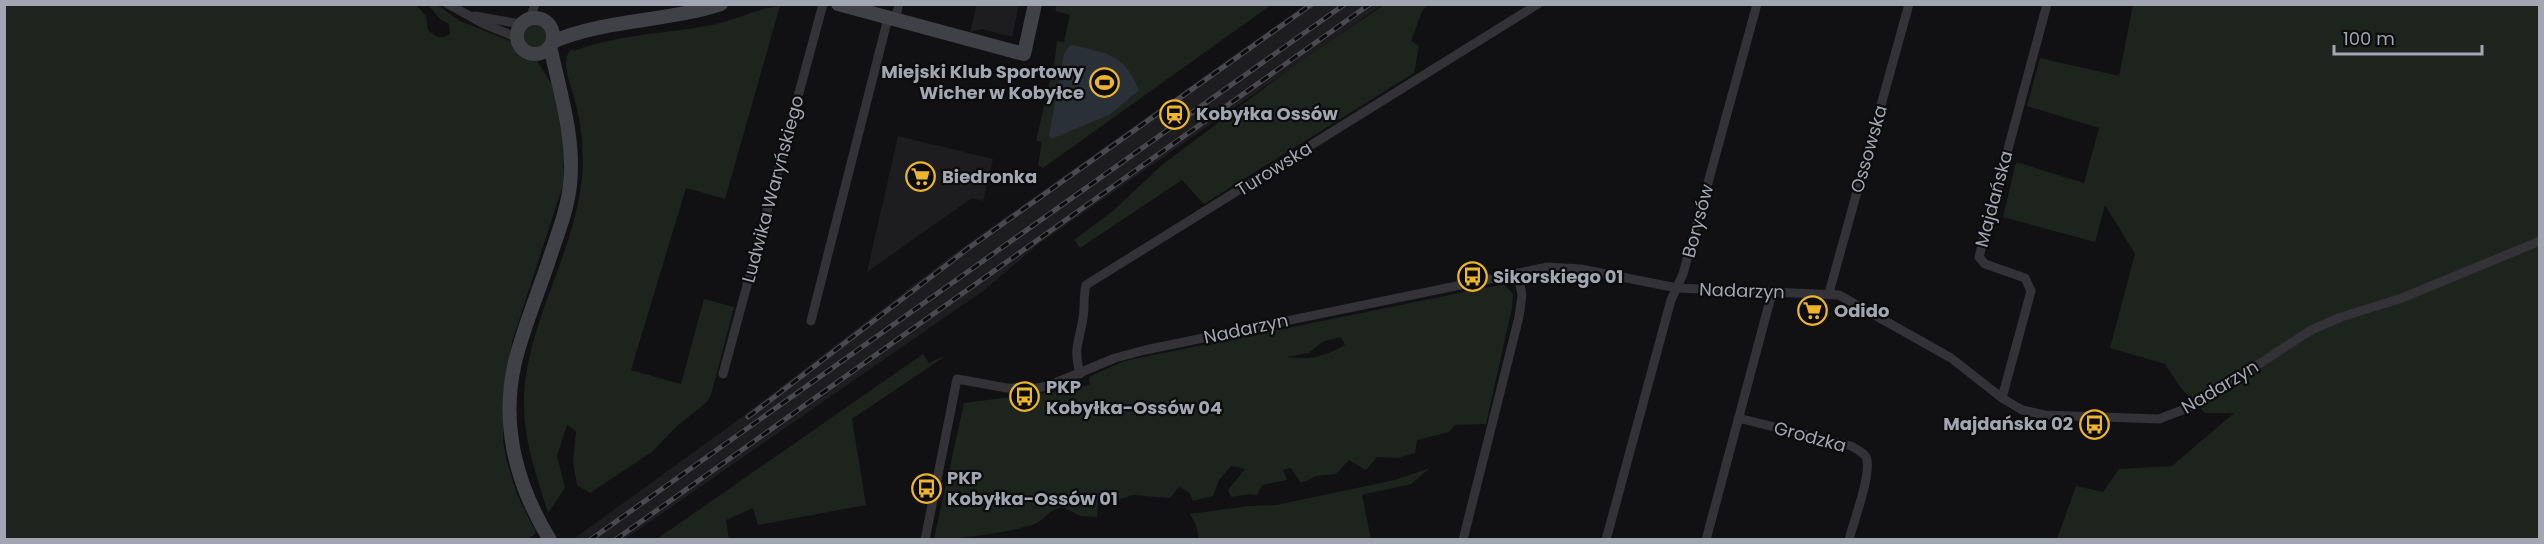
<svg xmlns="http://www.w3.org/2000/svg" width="2544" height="544" viewBox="0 0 2544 544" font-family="Poppins,sans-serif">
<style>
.built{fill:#1d1d1f}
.green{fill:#1d241e;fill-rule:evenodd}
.water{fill:#293037}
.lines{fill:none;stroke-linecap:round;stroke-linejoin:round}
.street{stroke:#323237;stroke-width:9}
.secondary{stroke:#404147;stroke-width:14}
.rail-casing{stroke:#494a50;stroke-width:5}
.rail{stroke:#0c0c0d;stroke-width:3;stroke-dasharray:9;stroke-linecap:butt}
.labels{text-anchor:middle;stroke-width:4.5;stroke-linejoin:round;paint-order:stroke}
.poi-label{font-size:18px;font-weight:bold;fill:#a2a6b2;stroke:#0c0c0d;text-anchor:start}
.street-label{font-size:18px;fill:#a2a6b2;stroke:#0c0c0d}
</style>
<rect width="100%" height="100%" fill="#111012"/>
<g class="built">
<path d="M977,4L1019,5L1012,37L982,29L970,32Z"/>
<path d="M1305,5H1382L1040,243L983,291L625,539L572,540L730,426L959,250Z"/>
<path d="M898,136L993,159L983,201L972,198L867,272Z"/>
</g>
<g class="green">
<path d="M4,5H416L426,16L428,30C436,37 440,40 450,34L449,24L440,19L428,5H437L460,21L510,41L519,53L537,61L553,86L564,130L563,185L512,342L503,392V441L507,462L517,494L536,533L527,540L5,539Z"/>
<path d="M1057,5H1271L1043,168L1038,165L1042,142L1036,141L1055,58L1057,41L1064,42L1070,15L1055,11Z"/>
<path d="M1384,5H1428L1422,11L1411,41L1419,46L1414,73L1204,204L1182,180L1080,248L1074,240L1114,210L1162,165L1299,62Z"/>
<path d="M2133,5H2539V539H2057L2076,486L2103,492L2119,469L2172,466L2234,413H2205L2181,388L2165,364L2110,348L2135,254L2105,205L2095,242L2003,217L2016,162L2084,183L2099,128L2027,106L2040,58L2119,76Z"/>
<path d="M780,6L725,199L686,188L631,370L681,384L704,299L734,307L711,395L706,403L677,426L652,452L590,493L577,485L573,462L576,431L567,425L557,456L565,488L548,513C536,472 523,441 524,398C527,321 575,253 582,177C584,153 582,128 576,105C573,92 567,78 566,65C565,59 567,53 572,49L574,51C618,34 666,34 712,25C735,20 756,9 780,6Z"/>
<circle cx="535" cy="36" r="11"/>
<path d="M1504,284L1513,294L1512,308L1486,424L1455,425L1449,432L1417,440L1415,453L1398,458L1377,457L1366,470L1349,460L1336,474L1317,476L1301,483L1291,468L1283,470L1287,480L1262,485L1257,495L1249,494L1231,497L1228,490L1245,469L1231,466L1219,480L1213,496L1193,501L1189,492L1179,487L1170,498L1133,495L1112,502L1102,493L1098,504L1097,517L1080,516L1063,507C1045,512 1052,513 1040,521C1026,531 953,540 934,539L964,403C1007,397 1048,394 1090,385L1089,377L1124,361ZM1341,337L1345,345C1325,356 1310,361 1287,357L1309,353L1322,342Z"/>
<path d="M923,354L929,363L947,355L852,419L866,505L758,525L753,508L726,520L729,539H657Z"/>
<path d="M1430,468L1411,484L1362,495L1371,539H1199L1196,525L1190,514L1249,506L1276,505L1395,480Z"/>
</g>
<path class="water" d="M1074,45C1110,55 1122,52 1139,90L1109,115L1051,139L1049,136L1064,54L1069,46Z"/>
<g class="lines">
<g class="street">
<path d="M448,4L484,24L516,37"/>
<path d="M475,16L521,24"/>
<path d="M530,18L535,4"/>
<path d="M895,20L899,4"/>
<path d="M1829,293L1909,4"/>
<path d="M811,321L888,18"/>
<path d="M723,374L823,4"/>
<path d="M1080,374C1073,346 1079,344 1083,318C1085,307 1083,296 1086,285L1538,4"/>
<path d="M2002,398L2031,291L2025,278L1985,264L1979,257L2047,4"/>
<path d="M1738,418L1851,446C1856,449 1863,452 1866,457C1873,471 1853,523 1849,540"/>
<path d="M925,540L957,379L1007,388H1037L1048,386L1115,358L1145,350L1548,267L1581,269L1677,288L1839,295L1951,358L2002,398L2022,410L2045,415L2159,419L2198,404L2311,330L2341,317L2402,298L2540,241"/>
<path d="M1463,540L1519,317L1522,295L1518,273"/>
<path d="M1606,540L1671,300L1683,274L1757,4"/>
<path d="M1706,540L1772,293"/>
</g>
<g class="secondary">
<path d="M838,4L1024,54L1035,4"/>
<circle cx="535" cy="36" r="18"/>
<path d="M552,42C605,19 666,22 721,4"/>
<path d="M550,46C560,93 575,137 570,185C567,212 556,238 548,263C537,296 523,329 515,362C500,426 517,486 550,540"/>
</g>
<defs>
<g id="rail">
<path d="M748,417L970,247L1312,4"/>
<path d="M590,540L1345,4"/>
<path d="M615,540L1370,4"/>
</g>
</defs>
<use href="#rail" class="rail-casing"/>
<use href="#rail" class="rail"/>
</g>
<defs>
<symbol id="stadium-ring" viewBox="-11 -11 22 22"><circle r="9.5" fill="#0c0c0d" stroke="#edb52e" stroke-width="1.5"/><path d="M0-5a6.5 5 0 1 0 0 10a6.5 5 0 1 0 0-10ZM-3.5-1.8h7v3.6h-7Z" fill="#edb52e"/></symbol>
<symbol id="station-ring" viewBox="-11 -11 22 22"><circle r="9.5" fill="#0c0c0d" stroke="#edb52e" stroke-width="1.5"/><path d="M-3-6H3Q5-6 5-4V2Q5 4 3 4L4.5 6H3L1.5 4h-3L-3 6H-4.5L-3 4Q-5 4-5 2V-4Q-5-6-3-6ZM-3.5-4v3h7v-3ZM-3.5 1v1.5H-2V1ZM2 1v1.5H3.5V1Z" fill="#edb52e"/></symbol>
<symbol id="supermarket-ring" viewBox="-11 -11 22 22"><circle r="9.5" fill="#0c0c0d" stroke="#edb52e" stroke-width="1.5"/><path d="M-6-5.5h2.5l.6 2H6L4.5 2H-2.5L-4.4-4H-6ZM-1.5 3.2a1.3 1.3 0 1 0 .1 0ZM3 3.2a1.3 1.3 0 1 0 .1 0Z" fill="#edb52e"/></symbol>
<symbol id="bus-ring" viewBox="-11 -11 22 22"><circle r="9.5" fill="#0c0c0d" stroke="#edb52e" stroke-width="1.5"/><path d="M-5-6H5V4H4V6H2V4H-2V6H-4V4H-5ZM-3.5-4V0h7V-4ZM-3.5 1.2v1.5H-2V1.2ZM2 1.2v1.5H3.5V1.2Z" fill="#edb52e"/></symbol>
</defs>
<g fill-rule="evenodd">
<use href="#stadium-ring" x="1088" y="66" width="33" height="33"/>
<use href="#station-ring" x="1158" y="98" width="33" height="33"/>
<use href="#supermarket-ring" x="904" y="160" width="33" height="33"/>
<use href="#bus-ring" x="1456" y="260" width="33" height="33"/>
<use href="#supermarket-ring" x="1796" y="294" width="33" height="33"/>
<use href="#bus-ring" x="1008" y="380" width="33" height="33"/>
<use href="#bus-ring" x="2078" y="408" width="33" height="33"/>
<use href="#bus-ring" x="910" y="472" width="33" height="33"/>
</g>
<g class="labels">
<g class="poi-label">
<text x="1084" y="78" text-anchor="end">Miejski Klub Sportowy<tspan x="1084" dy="21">Wicher w Kobyłce</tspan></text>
<text x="1196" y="120">Kobyłka Ossów</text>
<text x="942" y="183">Biedronka</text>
<text x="1493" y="283">Sikorskiego 01</text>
<text x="1834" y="317">Odido</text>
<text x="1046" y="393">PKP<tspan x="1046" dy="21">Kobyłka-Ossów 04</tspan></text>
<text x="2073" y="430" text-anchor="end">Majdańska 02</text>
<text x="947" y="484">PKP<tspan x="947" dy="21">Kobyłka-Ossów 01</tspan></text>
</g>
<g class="street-label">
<text transform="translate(1869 149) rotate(-74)" y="6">Ossowska</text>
<text transform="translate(1274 169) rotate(-32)" y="6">Turowska</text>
<text transform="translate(773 189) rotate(-75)" y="6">Ludwika Waryńskiego</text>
<text transform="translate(1994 199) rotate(-75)" y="6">Majdańska</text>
<text transform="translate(1698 221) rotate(-75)" y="6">Borysów</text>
<text transform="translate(1742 291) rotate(2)" y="6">Nadarzyn</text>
<text transform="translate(1246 329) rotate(-12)" y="6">Nadarzyn</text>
<text transform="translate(2220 387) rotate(-31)" y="6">Nadarzyn</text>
<text transform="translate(1810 437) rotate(15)" y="6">Grodzka</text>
</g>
</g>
<rect width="2544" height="544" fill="none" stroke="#a2a6b2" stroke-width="12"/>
<path d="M2334 45v9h148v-9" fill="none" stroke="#a2a6b2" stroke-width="3"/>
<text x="2343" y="45" font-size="18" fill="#a2a6b2" stroke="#0c0c0d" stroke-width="4.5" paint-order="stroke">100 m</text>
</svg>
